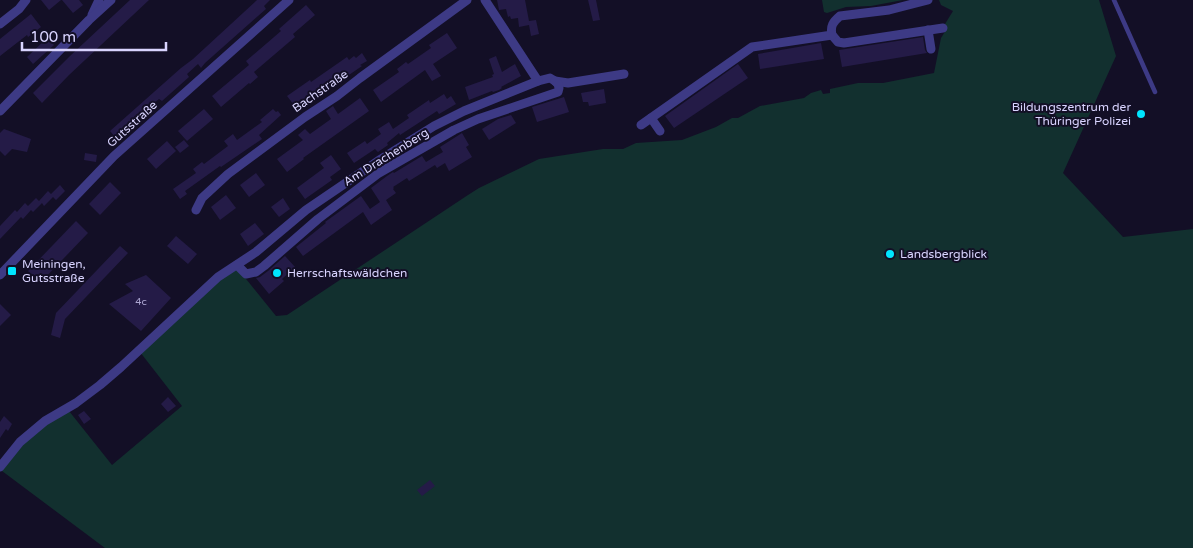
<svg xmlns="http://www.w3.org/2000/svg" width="1193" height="548" viewBox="0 0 1193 548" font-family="'Varela Round',sans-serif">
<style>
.green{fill:#12302f}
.building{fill:#241b47}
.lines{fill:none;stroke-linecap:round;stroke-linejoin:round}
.service{stroke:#3d3a85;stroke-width:4.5}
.minor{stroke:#3d3a85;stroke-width:9}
.poi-dot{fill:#00e5ff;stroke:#130f26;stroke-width:2}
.labels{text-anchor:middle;stroke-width:4;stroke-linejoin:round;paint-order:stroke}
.number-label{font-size:10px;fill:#aca6d1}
.street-label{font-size:12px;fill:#d9d4ff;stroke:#130f26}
.poi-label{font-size:12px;fill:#d9d4ff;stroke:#130f26;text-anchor:start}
</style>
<rect width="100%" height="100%" fill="#130f26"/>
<g class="green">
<path d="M822,0H903L871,6L846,7L827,13L824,12Z"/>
<path d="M939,0H1099L1116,56L1063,173L1123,237L1193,229V548H105L2,471L22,445L47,424L69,411L112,465L182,406L140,352L219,280L238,269L276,316L287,315L468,195L479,188L539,159L603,149H623L636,143L682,140L716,127L732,118H738L760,106L804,98L811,93L821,90L823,94L830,93V89L858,83H883L934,73L941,38L946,30L945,24L953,11L941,5Z"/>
</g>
<g class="building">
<path d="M41,0H61L49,10Z"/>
<path d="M62,0H79L83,5L73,13Z"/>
<path d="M130,0H149L69,75L42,103L33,93L70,56Z"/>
<path d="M257,0H270L264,6L266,9L205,63L201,68L198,64L187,74L189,77L162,101L159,99L148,108L150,112L123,136L120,133L115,137L110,131L181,68L193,59Z"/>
<path d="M497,0H525L529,21L536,20L539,34L531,36L529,25L519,27L518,18L511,19L510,16L508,17L506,9L499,10Z"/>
<path d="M588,0H596L600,20L593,21Z"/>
<path d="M306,5L315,15L293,34L295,37L254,72L258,77L250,84L249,83L221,107L212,96L249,65L246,61L281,31L279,29Z"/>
<path d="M31,14L41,27L28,37L27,35L0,56V39Z"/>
<path d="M447,33L457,48L433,64L441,76L432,81L425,70L381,102L373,90L399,72L397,69L406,62L408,64L431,48L429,45Z"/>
<path d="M923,37L925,50L927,53L842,67L839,50Z"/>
<path d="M47,38L54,45L33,64L27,57Z"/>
<path d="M821,43L824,59L760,69L758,54Z"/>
<path d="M362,53L367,61L360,65L362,66L343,79L342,77L297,109L287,96L310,80L311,82L347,57L349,60L354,56L356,58Z"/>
<path d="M496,56L502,72L515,64L521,76L501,87L502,88L499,90L493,92L492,91L469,100L465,87L493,77L492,75L494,74L489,59Z"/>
<path d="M738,64L748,78L674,128L665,116Z"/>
<path d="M604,89L606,103L589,106L588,102H583L581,93Z"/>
<path d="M444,94L447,99L451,96L456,104L439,114L437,111L400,135L399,133L387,143L388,145L378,152L375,149L354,163L347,153L365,141L367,144L381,134L378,129L389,122L393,129L409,118L407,115L429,100L430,103Z"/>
<path d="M564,97L569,112L537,122L532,107Z"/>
<path d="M360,98L369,111L303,158L304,159L287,172L277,159L303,140L298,135L305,129L310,134L331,119L326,111L333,106L338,114Z"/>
<path d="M204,109L213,119L187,141L178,131Z"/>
<path d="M273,109L276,112L278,111L281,115L259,135L262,139L221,167L220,166L185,191L187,194L180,199L173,189L196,173L193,169L202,162L204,164L228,146L224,141L233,134L237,140L262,122L260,120Z"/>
<path d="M511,115L516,123L489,140L482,129L498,119Z"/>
<path d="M4,129L31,139L27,152L12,149L5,156L0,151V133Z"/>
<path d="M462,133L469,145L466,147L472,157L449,171L445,163L437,168L435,165L409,181L407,178L393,187L394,188L393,189L396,193L386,200L392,210L371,225L363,212L303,256L296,247L326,223L325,222L361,196L370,209L380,202L371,188L387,176L393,172L394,173L422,156L426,162L436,156L443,152L440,147Z"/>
<path d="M184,140L189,146L180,153L175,147Z"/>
<path d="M167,141L176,151L156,169L147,159Z"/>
<path d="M85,153L97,155L96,162L84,160Z"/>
<path d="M331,155L341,169L330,177L332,180L305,199L297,188L324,168L320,163Z"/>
<path d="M256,173L265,185L249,197L240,185Z"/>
<path d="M110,182L121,193L100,215L89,204Z"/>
<path d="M60,185L65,191L56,200L53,197L44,206L42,203L33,212L31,210L23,219L21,217L0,239V226L15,210L17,212L25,203L28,206L36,198L39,201L48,191L51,194Z"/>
<path d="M226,195L236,208L220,220L211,207Z"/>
<path d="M283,198L290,209L279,217L271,207Z"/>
<path d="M76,221L88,233L40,283L28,271Z"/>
<path d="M255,223L264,234L248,246L240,234Z"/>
<path d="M176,236L197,254L188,264L167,246Z"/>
<path d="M120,246L128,253L65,319L60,338L51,335L56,313Z"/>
<path d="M285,256L295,267L282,279L284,281L269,294L256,278L260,277L268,271Z"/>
<path d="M146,275L171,298L141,331L109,304L133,291L125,284Z"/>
<path d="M0,304L11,315L0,326Z"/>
<path d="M168,397L176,406L168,412L161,404Z"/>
<path d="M84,411L91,419L84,424L78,415Z"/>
<path d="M4,416L12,424L8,431L6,429L0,438V422Z"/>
<path d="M430,480L435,486L422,496L417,490Z"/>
</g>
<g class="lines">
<path class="service" d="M1114,0L1155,92"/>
<g class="minor">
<path d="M92,15L99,0"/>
<path d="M0,24L19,9L26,0"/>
<path d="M928,30L931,49"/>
<path d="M832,35L838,42L844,43L943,28"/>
<path d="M538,81L550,78L555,81L568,83L624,74"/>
<path d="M0,111L89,20L111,0"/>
<path d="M651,118L660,131"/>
<path d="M641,125L752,47L832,35C830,26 833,22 840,16L889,10L928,0"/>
<path d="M196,210L202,198L228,174L305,117L337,96L360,78L467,0"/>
<path d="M237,265L246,274L256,272L264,266L318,219L379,173L454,130L478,119L558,92L559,88L558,84L555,81"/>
<path d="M0,275L114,156L289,0"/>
<path d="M0,467L20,442L45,421L76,403L100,385L121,367L218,277L256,252L306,210L381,159L434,126L464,111L538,81L485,0"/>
</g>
</g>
<g class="poi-dot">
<circle cx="1141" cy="114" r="5"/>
<circle cx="890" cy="254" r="5"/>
<rect x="7" y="266" width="10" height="10" rx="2.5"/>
<circle cx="277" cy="273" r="5"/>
</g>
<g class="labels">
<g class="number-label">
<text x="141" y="305">4c</text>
</g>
<g class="street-label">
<text transform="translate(320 91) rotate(-35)" y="4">Bachstraße</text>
<text transform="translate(132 124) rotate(-42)" y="4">Gutsstraße</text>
<text transform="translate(386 157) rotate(-32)" y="4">Am Drachenberg</text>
</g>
<g class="poi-label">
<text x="1131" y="111" text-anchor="end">Bildungszentrum der<tspan x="1131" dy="14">Thüringer Polizei</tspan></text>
<text x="900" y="258">Landsbergblick</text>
<text x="22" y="268">Meiningen,<tspan x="22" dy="14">Gutsstraße</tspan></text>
<text x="287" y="277">Herrschaftswäldchen</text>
</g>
</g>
<path d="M22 42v8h144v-8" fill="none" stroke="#d9d4ff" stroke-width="2.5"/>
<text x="30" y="42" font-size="15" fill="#d9d4ff" stroke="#130f26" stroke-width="4" paint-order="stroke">100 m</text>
</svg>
